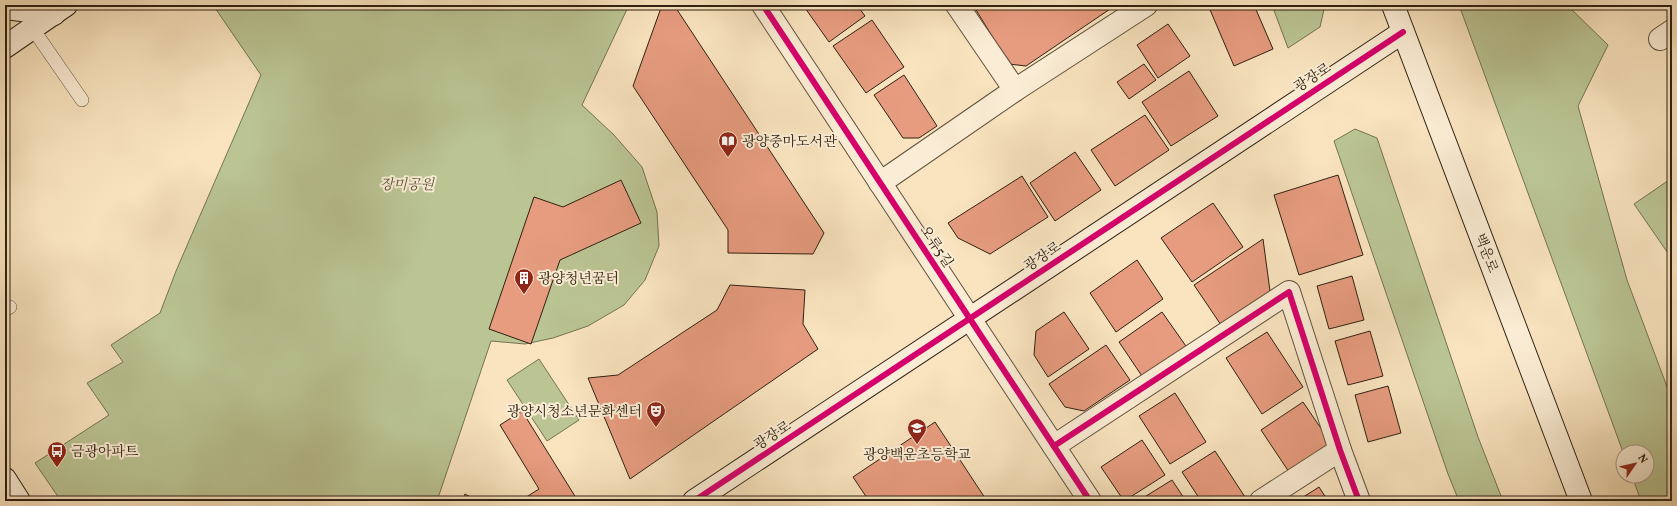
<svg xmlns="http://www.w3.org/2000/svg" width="1677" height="506" viewBox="0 0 1677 506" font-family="Vollkorn,'Noto Serif KR',serif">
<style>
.green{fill:#bbc594;stroke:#747353}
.building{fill:#e79c7f;stroke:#2e2112}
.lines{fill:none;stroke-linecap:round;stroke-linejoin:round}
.lane-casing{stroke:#61523d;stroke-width:14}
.street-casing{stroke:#61523d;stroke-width:24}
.secondary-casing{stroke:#2e2112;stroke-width:24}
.lane{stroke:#fbedd5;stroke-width:13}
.street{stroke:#fbedd5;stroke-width:22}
.secondary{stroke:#fbedd5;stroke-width:22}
.cycleway-casing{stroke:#fbedd5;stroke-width:8}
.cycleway{stroke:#d6006c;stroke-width:6}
.labels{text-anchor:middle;stroke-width:4;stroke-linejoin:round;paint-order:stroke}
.street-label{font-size:14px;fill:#2e2112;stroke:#fbedd5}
.poi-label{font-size:14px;fill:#2e2112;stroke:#fbedd5;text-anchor:start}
.park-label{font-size:14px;font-style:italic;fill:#585239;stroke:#fbedd5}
</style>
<rect width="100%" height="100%" fill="#f9e4bf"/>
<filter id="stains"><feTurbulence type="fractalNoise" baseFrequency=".005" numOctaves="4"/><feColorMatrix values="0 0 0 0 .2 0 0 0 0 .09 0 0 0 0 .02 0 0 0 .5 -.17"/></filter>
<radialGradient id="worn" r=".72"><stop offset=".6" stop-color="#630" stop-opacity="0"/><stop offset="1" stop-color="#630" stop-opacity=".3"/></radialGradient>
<g class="green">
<path d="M213,5H629L582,105L614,135L642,167L657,212L659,246L645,280L624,305L588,326L553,338L525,344L491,341L437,501H61L35,463L109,415L87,383L123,362L111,345L160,313L176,271L261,75Z"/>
<path d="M1272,5H1325L1320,27L1288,48Z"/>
<path d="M1459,5H1567L1608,45L1578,106L1627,280L1672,400V501H1641L1632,476H1647V452H1623Z"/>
<path d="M1355,129L1377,138L1478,437L1503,501H1459L1448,474L1334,141Z"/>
<path d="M1672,178V259L1634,204Z"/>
<path d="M539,359L579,420L547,441L507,380Z"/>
</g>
<g class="building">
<path d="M662,5H674L824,233L813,254L728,253V230L633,86Z"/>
<path d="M803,5H857L865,16L829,42Z"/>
<path d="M973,5H1116L1026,66L1009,64Z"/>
<path d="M1208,5H1254L1273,49L1234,66Z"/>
<path d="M872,20L904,67L866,93L833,46Z"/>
<path d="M1168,24L1190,56L1158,78L1137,45Z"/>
<path d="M1144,64L1156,80L1129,99L1117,82Z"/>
<path d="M1189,71L1218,116L1171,146L1142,102Z"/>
<path d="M904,75L937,126L919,138H903L874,95Z"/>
<path d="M1145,115L1169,150L1115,186L1091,150Z"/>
<path d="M1075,152L1101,190L1055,221L1030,183Z"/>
<path d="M1338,175L1363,255L1299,275L1274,195Z"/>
<path d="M1022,176L1048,217L990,254L958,238L948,223Z"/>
<path d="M621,180L641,223L560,260L531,344L489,329L534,197L563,207Z"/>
<path d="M1213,203L1243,247L1192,282L1161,238Z"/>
<path d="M1263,239L1270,291L1221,325L1194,285Z"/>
<path d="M1137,260L1163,299L1116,332L1090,293Z"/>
<path d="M1352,276L1364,320L1329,329L1317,286Z"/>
<path d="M730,285L805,290L803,324L818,349L630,479L588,378L618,375L717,310Z"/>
<path d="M1064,312L1089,349L1048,377L1034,355L1036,331Z"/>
<path d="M1162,312L1188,349L1144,379L1119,342Z"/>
<path d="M1370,331L1383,376L1348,385L1335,341Z"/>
<path d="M1267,332L1303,387L1262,414L1226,358Z"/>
<path d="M1106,345L1130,380L1084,411L1065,407L1049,384Z"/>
<path d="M1388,386L1401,433L1368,442L1355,395Z"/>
<path d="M1175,393L1206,442L1170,464L1139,416Z"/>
<path d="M1303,402L1331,443L1289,472L1261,430Z"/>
<path d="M522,411L578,501H520L539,489L500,425Z"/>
<path d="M935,422L987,501H869L853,477Z"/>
<path d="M1142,440L1165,475L1124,501L1101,467Z"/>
<path d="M1215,451L1245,497L1240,501H1201L1182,472Z"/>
<path d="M1172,480L1186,501H1138Z"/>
<path d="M1319,487L1328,501H1297Z"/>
<path d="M465,494L478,501H462Z"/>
<path d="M1433,497L1435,501H1420Z"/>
</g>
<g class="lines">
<defs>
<g id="lane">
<path d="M33,29L82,100"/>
<path d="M5,310L10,307"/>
</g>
<g id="street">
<path d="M763,5L1090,501"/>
<path d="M957,5L1015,90"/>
<path d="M1660,39L1672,31"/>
<path d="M880,183L1015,90L1146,5"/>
<path d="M1054,446L1289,292L1340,450L1359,501"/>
<path d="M1261,501L1340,450"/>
</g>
<g id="secondary">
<path d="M1393,5L1581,501"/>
<path d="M5,8L54,14"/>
<path d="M5,47L66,5"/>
<path d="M5,479L19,501"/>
<path d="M694,501L1403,32"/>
</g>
</defs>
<use href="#lane" class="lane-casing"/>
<use href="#street" class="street-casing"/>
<use href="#secondary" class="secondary-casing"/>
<use href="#lane" class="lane"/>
<use href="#street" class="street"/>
<use href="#secondary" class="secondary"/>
<defs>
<g id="cycleway">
<path d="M763,5L1090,501"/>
<path d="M1054,446L1289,292L1340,450L1359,501"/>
<path d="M694,501L1403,32"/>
</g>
</defs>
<use href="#cycleway" class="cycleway-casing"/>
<use href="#cycleway" class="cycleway"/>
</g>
<defs>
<symbol id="library-pin" viewBox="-11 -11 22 30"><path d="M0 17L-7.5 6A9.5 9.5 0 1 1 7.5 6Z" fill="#8f2418" stroke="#fbedd5"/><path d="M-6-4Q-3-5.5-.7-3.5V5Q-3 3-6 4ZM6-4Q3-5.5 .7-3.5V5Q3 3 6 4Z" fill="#fff"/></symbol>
<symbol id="building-pin" viewBox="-11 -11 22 30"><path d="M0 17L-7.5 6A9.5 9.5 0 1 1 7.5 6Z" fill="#8f2418" stroke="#fbedd5"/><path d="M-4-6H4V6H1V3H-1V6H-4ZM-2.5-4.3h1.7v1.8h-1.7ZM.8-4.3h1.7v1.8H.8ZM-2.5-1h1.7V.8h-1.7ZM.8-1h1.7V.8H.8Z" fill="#fff"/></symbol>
<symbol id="theatre-pin" viewBox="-11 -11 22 30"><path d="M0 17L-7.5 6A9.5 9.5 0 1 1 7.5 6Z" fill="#8f2418" stroke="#fbedd5"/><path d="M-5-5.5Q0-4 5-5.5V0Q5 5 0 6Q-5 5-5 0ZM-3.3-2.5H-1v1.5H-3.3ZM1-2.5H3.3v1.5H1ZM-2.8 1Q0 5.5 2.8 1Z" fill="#fff"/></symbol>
<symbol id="school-pin" viewBox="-11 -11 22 30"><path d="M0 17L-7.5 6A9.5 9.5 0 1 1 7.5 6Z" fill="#8f2418" stroke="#fbedd5"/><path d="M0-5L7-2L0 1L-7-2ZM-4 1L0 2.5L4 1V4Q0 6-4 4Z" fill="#fff"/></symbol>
<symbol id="bus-pin" viewBox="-11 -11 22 30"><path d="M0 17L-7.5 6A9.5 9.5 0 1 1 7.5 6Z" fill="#8f2418" stroke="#fbedd5"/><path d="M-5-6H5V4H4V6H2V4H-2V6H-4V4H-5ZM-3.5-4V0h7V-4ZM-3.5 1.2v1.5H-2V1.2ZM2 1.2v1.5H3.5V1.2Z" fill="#fff"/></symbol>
</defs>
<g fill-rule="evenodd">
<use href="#library-pin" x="717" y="130" width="22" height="30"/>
<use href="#building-pin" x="513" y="267" width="22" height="30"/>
<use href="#theatre-pin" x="645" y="400" width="22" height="30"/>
<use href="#school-pin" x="906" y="417" width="22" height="30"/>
<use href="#bus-pin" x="46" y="440" width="22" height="30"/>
</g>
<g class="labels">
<g class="street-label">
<text transform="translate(1312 77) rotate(-33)" y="5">광장로</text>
<text transform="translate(937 246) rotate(56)" y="5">오류5길</text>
<text transform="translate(1487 253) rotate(69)" y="5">백운로</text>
<text transform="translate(1042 256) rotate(-34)" y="5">광장로</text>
<text transform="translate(772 435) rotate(-33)" y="5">광장로</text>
</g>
<g class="poi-label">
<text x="742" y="146">광양중마도서관</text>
<text x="538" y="283">광양청년꿈터</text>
<text x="642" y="416" text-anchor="end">광양시청소년문화센터</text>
<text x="71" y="456">금광아파트</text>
<text x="917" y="459" text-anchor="middle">광양백운초등학교</text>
</g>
<g class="park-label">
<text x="407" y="189">장미공원</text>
</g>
</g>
<rect width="1677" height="506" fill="none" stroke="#f9e4bf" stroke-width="20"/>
<rect x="6" y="6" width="1665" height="494" fill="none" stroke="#2e2112" stroke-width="2"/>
<rect x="10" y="10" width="1657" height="486" fill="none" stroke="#2e2112"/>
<g transform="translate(1635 464) rotate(56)"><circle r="19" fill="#fbedd5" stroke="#a99b87"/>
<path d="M0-3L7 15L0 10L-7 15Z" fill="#8f2418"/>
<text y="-6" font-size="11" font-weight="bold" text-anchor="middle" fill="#2e2112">N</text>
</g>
<rect width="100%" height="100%" filter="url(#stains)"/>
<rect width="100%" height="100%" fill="url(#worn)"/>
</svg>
